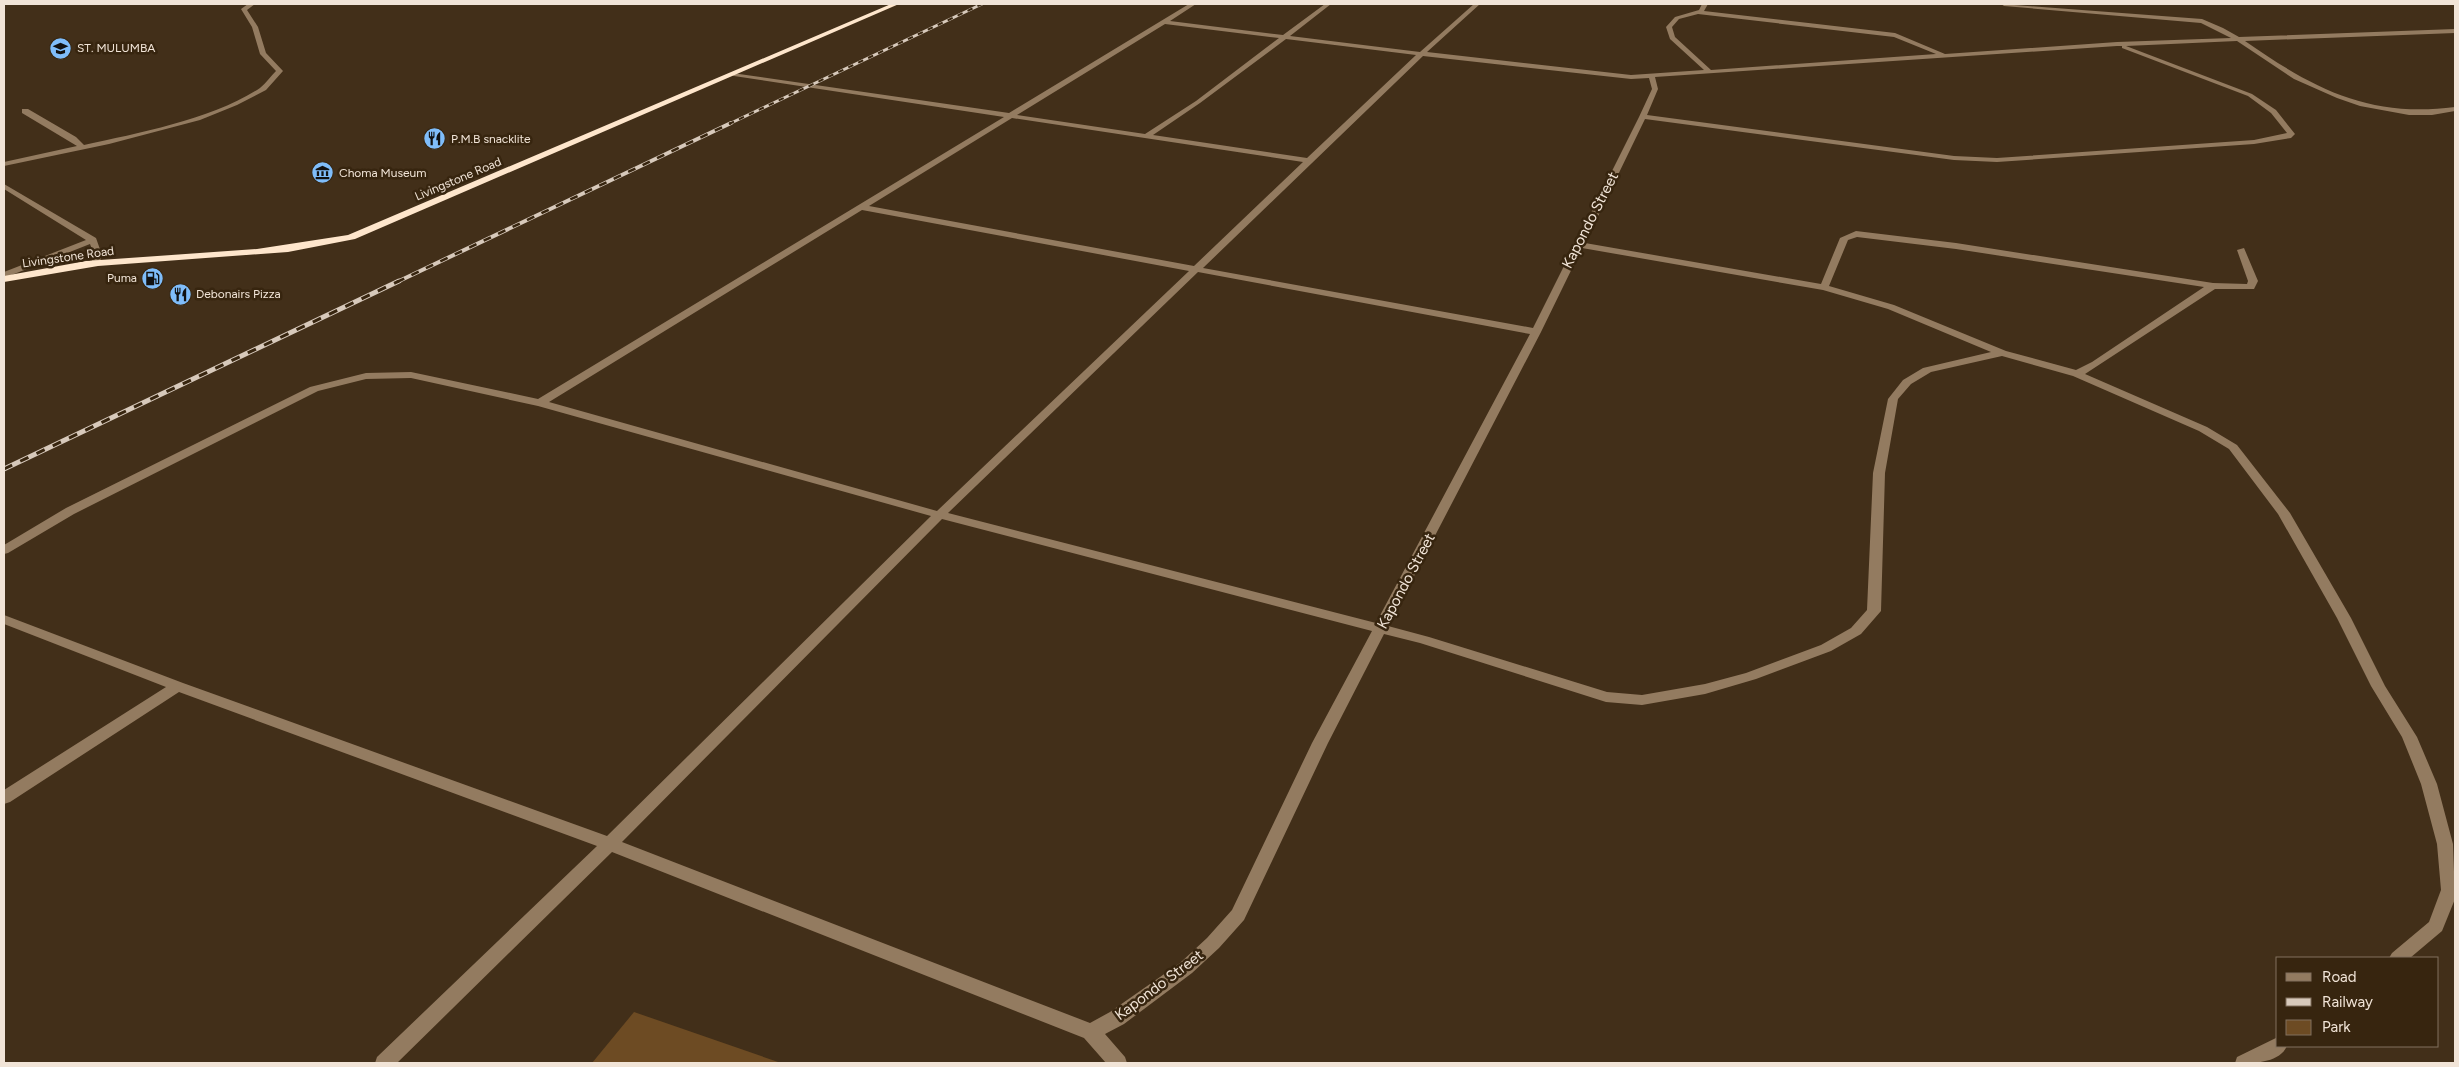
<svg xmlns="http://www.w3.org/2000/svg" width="2459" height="1067" viewBox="0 0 2459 1067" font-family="Figtree,sans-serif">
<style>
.green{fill:#6d4b23}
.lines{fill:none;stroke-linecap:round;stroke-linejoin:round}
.minor{fill:#937b60;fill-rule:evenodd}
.highway{fill:#fee6cc;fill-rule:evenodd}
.rail-far2-casing{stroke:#d7c9bb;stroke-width:3}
.rail-far1-casing{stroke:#d7c9bb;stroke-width:4}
.rail-casing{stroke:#d7c9bb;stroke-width:5}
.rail-far2{stroke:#37250f;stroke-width:2;stroke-dasharray:5.5;stroke-linecap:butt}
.rail-far1{stroke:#37250f;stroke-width:2.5;stroke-dasharray:8;stroke-linecap:butt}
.rail{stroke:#37250f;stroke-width:3;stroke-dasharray:9;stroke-linecap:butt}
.labels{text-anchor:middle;stroke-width:5;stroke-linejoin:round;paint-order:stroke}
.far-poi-label{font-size:12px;fill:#f1e4d7;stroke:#37250f;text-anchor:start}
.far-street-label{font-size:12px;fill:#f1e4d7;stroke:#37250f}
.street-label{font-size:15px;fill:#f1e4d7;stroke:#37250f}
</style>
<rect width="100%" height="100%" fill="#422f19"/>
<path class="green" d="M634,1012L781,1063H592Z"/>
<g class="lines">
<g class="minor">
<path d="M248,4H255L247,10L258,27L266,53L283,71L266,90L237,105L200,120L109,144L4,166V162L77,146L22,113V109H28L76,137L84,145C139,133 213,119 260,88C266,83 271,76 276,71L260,54L252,27L241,9Z"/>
<path d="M1189,4H1196L1170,21L1283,35L1325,4H1331L1290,36L1420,52L1474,4H1480L1427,52L1631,75L1704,70L1670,39L1666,27L1675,17L1699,10L1702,4H1708L1704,11L1895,33L1945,54L2117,42L2231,38L2201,23L2004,6L2001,4L2202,19L2223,28L2239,37L2455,29V33L2245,41C2314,89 2369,118 2455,107V111L2432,115H2409L2360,106L2337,98L2294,79L2237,41L2126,46L2252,94L2276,110L2295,134L2291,138L2254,144L1997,162L1954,160L1645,119L1585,243L1821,284L1840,238L1856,231L1956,243L2213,283L2247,284L2248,281L2237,250L2244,248L2258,281L2254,289H2215L2085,374L2207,427L2237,445L2290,513L2351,618L2385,686L2417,737L2437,784L2453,844L2455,899L2442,931L2410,958H2389L2392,953L2429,922L2441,890L2437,844L2421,784L2402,737L2371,686L2337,618L2278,514L2229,449L2199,431L2073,376L2002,356L1931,372L1911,384L1898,399L1885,473L1881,611L1861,634L1831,651L1756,679L1705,694L1642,705L1606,702L1420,643L1384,634L1328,743L1244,920L1219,948L1192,973L1124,1024L1105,1034L1125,1057L1127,1063H1106L1084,1038L612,852L397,1063H375L377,1057L597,846L179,692L10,802L4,804V790L166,687L4,624V615L183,683L607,836L931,516L538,406L411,378L366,379L318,391L74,514L8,553L4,554V545L66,508L310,387L366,373L411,372L538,399L1004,117L734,76L732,75V73L1009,113ZM1698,14L1894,37L1936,54L1711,70L1675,37L1672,27L1679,19ZM1165,24L1279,38L1196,101L1145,134L1017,115ZM1286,39L1416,55L1307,158L1153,135L1200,103ZM2117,46H2122V48L2248,96L2271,113L2287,133L2254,140L1997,158L1954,156L1647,115L1658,89L1655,77ZM1423,56L1631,79L1649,78L1652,89L1639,117L1577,241L1573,244L1574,246L1533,328L1203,268ZM1012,118L1303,162L1194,266L869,206ZM862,210L1189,271L937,511L549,402ZM1857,237L1956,249L2204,287L2092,362L2076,370L2006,351L1894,305L1829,286L1848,240ZM1582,248L1823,290L1888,309L1991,352L1923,368L1903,380L1888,399L1873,473L1867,610L1851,628L1821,645L1746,673L1705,684L1642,695L1607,692L1429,637L1388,626L1541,332ZM1198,272L1530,334L1376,623L948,513ZM942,519L1372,631L1312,743L1232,910L1207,938L1180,963L1110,1012L1090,1023L622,842Z"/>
<path d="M4,184L96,238L102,255L99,265L91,263L94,255L90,244L4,278V272L86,240L4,189Z"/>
<path d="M2278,1037V1046H2287C2279,1064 2252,1063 2235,1063L2237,1057Z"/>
</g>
<path class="highway" d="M891,4H899L355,239L288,252L98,266L4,282V276L86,261L257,249L348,235Z"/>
<defs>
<path id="rail-far2" d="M729,124L982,4"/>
<path id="rail-far1" d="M397,282L731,123"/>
<path id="rail" d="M4,469L399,281"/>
</defs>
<use href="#rail-far2" class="rail-far2-casing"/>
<use href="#rail-far1" class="rail-far1-casing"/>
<use href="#rail" class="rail-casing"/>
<use href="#rail-far2" class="rail-far2"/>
<use href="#rail-far1" class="rail-far1"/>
<use href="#rail" class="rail"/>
</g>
<defs>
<symbol id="school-disc" viewBox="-11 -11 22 22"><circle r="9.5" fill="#7fbdfa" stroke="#37250f"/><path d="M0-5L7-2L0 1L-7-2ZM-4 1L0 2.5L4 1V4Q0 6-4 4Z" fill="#111"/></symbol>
<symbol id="restaurant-disc" viewBox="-11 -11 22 22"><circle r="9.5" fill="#7fbdfa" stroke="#37250f"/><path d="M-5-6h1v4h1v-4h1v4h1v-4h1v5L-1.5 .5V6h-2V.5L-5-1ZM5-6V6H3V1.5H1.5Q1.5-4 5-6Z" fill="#111"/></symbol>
<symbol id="museum-disc" viewBox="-11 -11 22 22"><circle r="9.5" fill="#7fbdfa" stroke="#37250f"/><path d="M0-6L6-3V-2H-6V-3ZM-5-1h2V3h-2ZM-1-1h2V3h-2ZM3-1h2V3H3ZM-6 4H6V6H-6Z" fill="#111"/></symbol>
<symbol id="fuel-disc" viewBox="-11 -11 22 22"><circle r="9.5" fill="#7fbdfa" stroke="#37250f"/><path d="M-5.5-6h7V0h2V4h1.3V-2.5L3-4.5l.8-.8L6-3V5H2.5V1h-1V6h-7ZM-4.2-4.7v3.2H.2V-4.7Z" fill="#111"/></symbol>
</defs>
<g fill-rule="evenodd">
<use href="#school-disc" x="48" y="36" width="25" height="25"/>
<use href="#restaurant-disc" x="422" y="126" width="25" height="25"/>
<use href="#museum-disc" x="310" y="160" width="25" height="25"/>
<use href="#fuel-disc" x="140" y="266" width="25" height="25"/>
<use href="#restaurant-disc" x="168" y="282" width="25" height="25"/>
</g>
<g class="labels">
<g class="far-poi-label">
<text x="77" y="52">ST. MULUMBA</text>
<text x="451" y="143">P.M.B snacklite</text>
<text x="339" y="177">Choma Museum</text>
<text x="137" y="282" text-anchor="end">Puma</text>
<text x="196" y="298">Debonairs Pizza</text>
</g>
<g class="far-street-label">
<text transform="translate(458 179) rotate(-23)" y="4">Livingstone Road</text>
<text transform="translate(68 257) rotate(-8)" y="4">Livingstone Road</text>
</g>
<g class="street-label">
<text transform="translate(1590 220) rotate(-63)" y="5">Kapondo Street</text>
<text transform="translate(1406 581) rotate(-62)" y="5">Kapondo Street</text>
<text transform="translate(1159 985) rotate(-37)" y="5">Kapondo Street</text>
</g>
</g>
<rect width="2459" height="1067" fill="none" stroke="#f1e4d7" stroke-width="10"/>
<rect x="2276" y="957" width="162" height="90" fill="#37250f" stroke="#81715f"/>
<rect x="2286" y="973" width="25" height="8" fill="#937b60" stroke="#81715f"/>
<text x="2322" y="982" font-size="15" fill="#f1e4d7">Road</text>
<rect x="2286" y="998" width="25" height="8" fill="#d7c9bb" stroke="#81715f"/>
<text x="2322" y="1007" font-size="15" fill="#f1e4d7">Railway</text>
<rect x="2286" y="1020" width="25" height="15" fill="#6d4b23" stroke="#81715f"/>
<text x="2322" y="1032" font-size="15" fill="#f1e4d7">Park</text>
</svg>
